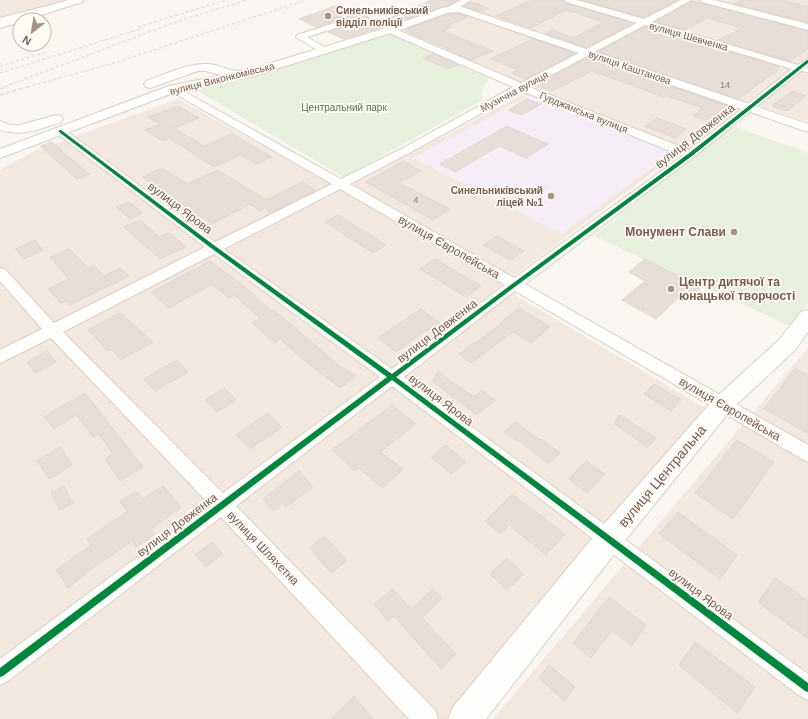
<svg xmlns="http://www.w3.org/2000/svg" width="808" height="719" viewBox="0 0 808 719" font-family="Helvetica,sans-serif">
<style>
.residential{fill:#f2e8de}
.education{fill:#f6eef6}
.green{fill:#e7f0db}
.building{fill:#e6ded7;stroke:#e2d8d2}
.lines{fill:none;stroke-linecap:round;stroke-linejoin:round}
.minor-casing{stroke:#d7d1cb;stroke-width:2}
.tertiary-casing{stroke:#d7d1cb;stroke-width:2}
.secondary-casing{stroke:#d9d2cb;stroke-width:2}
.minor{fill:#fefefd;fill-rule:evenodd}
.tertiary{fill:#fefefd;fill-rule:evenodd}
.secondary{fill:#fefefd;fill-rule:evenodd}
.rail-far1{stroke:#e6e3e7;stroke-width:1.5;stroke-dasharray:3.5 2;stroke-linecap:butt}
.rail{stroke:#e6e3e7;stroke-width:2;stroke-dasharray:4 2.5;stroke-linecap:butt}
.cycleway-casing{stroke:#fffaf3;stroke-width:2}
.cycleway{fill:#00873e;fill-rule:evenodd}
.poi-dot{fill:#a69286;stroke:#fffaf3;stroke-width:1.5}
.labels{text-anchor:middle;stroke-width:3.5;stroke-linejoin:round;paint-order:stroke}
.far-number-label{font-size:9px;fill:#977e72}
.far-poi-label{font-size:10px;font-weight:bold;fill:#7a5c4d;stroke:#fffaf3;text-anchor:start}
.far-street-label{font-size:10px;fill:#7a5c4d;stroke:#fffaf3}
.far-park-label{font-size:10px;fill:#537a41;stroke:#fffaf3}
.street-label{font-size:12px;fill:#7a5c4d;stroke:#fffaf3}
.poi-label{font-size:12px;font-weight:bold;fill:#7a5c4d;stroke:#fffaf3;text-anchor:end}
.near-street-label{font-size:14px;fill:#7a5c4d;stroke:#fffaf3}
</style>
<rect width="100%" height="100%" fill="#f9f5f0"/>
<g class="residential">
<path d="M0,0H68L0,18Z"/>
<path d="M474,0H808V122L459,6Z"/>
<path d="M454,11L740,107L500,286L705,408L446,719H0V170L35,151L178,99L342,190L535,88L399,32Z"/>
<path d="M808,348V719H493L734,435Z"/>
</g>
<path class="education" d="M530,95L674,152L562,234L413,158Z"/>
<g class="green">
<path d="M386,32L490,79C483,85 479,91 483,100L343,177L195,89Z"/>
<path d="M733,126L808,153V304L790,326L594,236Z"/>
</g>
<g class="building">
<path d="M432,0H458L447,6L391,25L383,21Z"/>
<path d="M532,0H564L566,3L633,23L586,47L545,34L552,30L574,38L604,22L566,10L531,28L496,16Z"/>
<path d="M582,0H678L644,17Z"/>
<path d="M741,0H782L808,7V22L734,4Z"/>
<path d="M692,1L808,31V49L789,61L719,40L742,28L707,18L684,30L656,22Z"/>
<path d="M471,2L489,8L481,12L464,6Z"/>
<path d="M338,5L388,25L344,39L328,32L349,25L350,21L343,17L336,16L334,19V21L317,27L299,19Z"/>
<path d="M447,14H459L468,17L446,26L451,27L442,31L493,51L471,60L447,49H449L404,30Z"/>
<path d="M645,27L688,39L698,45L706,47L709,46L780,67L776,69L778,70L738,99L598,52Z"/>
<path d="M533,39L575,53L525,79L511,73L518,70L490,59Z"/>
<path d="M434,54L458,65L447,69L423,58Z"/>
<path d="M587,58L728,106L708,121L693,116L703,108L667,96L664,97L592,71L552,91L537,85Z"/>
<path d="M792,91L806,96L787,111L772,106Z"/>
<path d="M527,99L541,104L522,115L508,110Z"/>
<path d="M178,106L199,118L173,128L204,146L232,134L272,157L256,164L240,155L214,167L169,138L163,141L145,130L160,124L148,117Z"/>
<path d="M657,118L686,129L675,138L645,126Z"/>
<path d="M507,126L548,144L526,158L499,146L455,172L440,164Z"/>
<path d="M52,142L63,151L62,152L90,174L77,179L40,146Z"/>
<path d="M403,161L421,171L399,183L450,209L433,220L366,182Z"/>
<path d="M162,168L187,184L218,170L266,200L303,182L315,190L269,213L266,207L260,211L250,204L212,224L143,177Z"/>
<path d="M129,202L143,213L130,219L116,207Z"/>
<path d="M338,215L386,245L373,253L325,222Z"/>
<path d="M140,220L159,237L169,233L186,247L160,259L124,227Z"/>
<path d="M497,236L524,251L510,260L483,245Z"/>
<path d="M35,240L43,250L24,259L15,249Z"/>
<path d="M69,249L89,269L94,266L104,276L120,268L129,276L70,305L66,301L61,303L48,289L69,279L50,257Z"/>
<path d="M435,259L481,286L466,297L420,269Z"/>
<path d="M645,259L701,287L686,302L678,298L656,319L622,300L645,281L629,272Z"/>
<path d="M210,261L246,288L272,312L274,310L341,367L356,376L340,388L310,365L280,339L274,343L252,323L260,318L234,295L229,298L212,284L169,308L151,292Z"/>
<path d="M519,308L550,327L531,343L513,332L471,363L459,354L501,324L500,323Z"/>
<path d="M421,309L440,323L427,331L426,330L396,352L378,338Z"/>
<path d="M120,313L153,342L121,360L112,349L108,351L88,330Z"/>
<path d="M47,351L56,362L35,373L27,362Z"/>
<path d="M177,360L188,372L155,391L144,379Z"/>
<path d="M795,368L808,375V433L764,409Z"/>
<path d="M438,372L474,397L482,391L495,400L477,415L432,381Z"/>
<path d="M654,384L681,400L671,411L644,394Z"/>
<path d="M224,388L236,400L217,412L205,400Z"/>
<path d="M85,393L143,467L120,481L105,459L113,454L99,434L93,437L76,415L54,429L44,417Z"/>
<path d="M392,405L416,424L380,452L403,469L383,488L359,468L355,471L332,450Z"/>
<path d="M268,413L282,427L250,449L236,435Z"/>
<path d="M620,415L656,438L648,447L614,424Z"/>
<path d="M515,422L540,440L542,439L560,453L548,464L518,440L517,441L504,432Z"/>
<path d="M737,440L774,462L733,519L695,493Z"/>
<path d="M446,445L466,462L451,474L431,457Z"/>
<path d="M60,447L72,465L49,479L37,461Z"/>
<path d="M586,461L605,474L587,493L569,479Z"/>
<path d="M299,471L313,487L286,507L283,503L274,511L263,499Z"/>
<path d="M64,486L73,503L60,510L51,493Z"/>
<path d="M163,486L181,507L151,529L155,534L136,547L132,541L84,574L85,575L68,588L56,570L91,545L87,539L128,511L120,501L136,491L143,499Z"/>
<path d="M512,494L565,534L546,555L509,525L501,534L485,521Z"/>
<path d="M678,512L737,555L720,579L659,534Z"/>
<path d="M324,536L347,560L331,573L310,548Z"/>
<path d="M212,542L223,554L206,567L195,555Z"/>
<path d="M507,558L524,574L507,590L490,574Z"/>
<path d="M775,578L808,601V639L758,602Z"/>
<path d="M393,589L411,609L433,589L442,598L422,618L456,654L441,669L394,616L388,621L374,604Z"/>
<path d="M609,597L646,625L632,646L612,630L591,658L573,643Z"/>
<path d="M695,642L755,687L737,713L679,665Z"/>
<path d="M549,665L575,687L564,701L539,678Z"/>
<path d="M354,696L373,719H331Z"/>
</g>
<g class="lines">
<defs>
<g id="minor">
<path d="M70,0H83L82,2L0,22V18Z"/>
<path d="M461,0H471L454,11H448V7Z"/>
<path d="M565,0H577L644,19L681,0H691L652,22L798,65L808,58V66L806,67L808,68V72L801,71L694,157L525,284L808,445V462L802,459L515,291L404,377L808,674V700L800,696L392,386L236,506L435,710L438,719H409L221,517L8,681L0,685V659L209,504L51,338L0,363V350L42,329L0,281V268L5,269L54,323L205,247L56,133L55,131L56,129H64L215,242L332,184L170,91L168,89L170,87H176L341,179L403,148L513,87L387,32L386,30L387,28H393L521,83L637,23L566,2ZM645,25L792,69L689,150L529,87ZM522,91L682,156L514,278L350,184L411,152ZM340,189L505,285L392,369L224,249ZM214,254L380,377L223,493L63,332Z"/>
<path d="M701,0H714L808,24V30L702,2Z"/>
<path d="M336,18H342L349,22L348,24L307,37L326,48L327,50L326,52H320L296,37L297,35L337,22L335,20Z"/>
</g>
<g id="tertiary">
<path d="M69,0H84L82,2L26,20H20V22L0,28V22Z"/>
<path d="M459,6L808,124V132L459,12L447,13L394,32L254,76L176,92L0,158V149L169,86L222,75L206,71H198L150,88L146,87L144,84L146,81C164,75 186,64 205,64C221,63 229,74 248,70L386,28L442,8Z"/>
<path d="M56,115L61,116L63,119L61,122C41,129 21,137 0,130V121L10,125H20Z"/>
</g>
<path id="secondary" d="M808,310V332L795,350L730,411L619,548L486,719H448L453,707L599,530L714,399L779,340L801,312Z"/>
</defs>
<use href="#minor" class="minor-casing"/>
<use href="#tertiary" class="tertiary-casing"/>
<use href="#secondary" class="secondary-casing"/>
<use href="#minor" class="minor"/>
<use href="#tertiary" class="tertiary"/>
<use href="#secondary" class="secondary"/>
<g class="rail-far1">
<path d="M138,27L226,0"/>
<path d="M0,66L47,52"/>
<path d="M0,73L143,28"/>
<path d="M4,87L178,21L247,0"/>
<path d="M27,87L114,63L306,0"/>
</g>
<g class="rail">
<path d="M0,89L7,86"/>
<path d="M0,95L31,86"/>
</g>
<defs>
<path id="cycleway" d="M807,60H808V63L692,156L516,286L396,377L808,683V692L805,691L392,380L3,676L0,677V668L387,377L211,248L59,132V130H61L215,246L392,374L512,284L688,154Z"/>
</defs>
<use href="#cycleway" class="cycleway-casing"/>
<use href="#cycleway" class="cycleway"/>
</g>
<g class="poi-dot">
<circle cx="328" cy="16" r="4"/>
<circle cx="551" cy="196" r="4"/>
<circle cx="734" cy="232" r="4"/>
<circle cx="671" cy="289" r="4"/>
</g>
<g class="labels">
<g class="far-number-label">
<text x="725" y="88">14</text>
<text x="416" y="203">4</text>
</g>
<g class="far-poi-label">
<text x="336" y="14">Синельниківський<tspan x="336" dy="12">відділ поліції</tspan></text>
<text x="543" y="194" text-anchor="end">Синельниківський<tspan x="543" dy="12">ліцей №1</tspan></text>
</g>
<g class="far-street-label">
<text transform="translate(689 36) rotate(16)" y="4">вулиця Шевченка</text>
<text transform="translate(630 67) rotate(19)" y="4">вулиця Каштанова</text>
<text transform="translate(222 78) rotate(-14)" y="4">вулиця Виконкомівська</text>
<text transform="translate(514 91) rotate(-28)" y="4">Музична вулиця</text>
<text transform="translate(584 112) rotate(22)" y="4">Гурджанська вулиця</text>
</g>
<g class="far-park-label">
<text x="344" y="111">Центральний парк</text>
</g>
<g class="street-label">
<text transform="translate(695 136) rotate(-38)" y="4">вулиця Довженка</text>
<text transform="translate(180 208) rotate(37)" y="4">вулиця Ярова</text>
<text transform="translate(449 247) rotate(30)" y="4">вулиця Європейська</text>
<text transform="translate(437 331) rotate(-37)" y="4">вулиця Довженка</text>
<text transform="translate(441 400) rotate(37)" y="4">вулиця Ярова</text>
<text transform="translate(730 409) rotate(30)" y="4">вулиця Європейська</text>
<text transform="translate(177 525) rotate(-37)" y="4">вулиця Довженка</text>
<text transform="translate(263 548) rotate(46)" y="4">вулиця Шляхетна</text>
<text transform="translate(701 594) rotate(37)" y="4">вулиця Ярова</text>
</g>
<g class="poi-label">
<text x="726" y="236">Монумент Слави</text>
<text x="679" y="286" text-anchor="start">Центр дитячої та<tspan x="679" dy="14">юнацької творчості</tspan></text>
</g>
<g class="near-street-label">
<text transform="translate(662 476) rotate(-50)" y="5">вулиця Центральна</text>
</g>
</g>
<g transform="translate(32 32) rotate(211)"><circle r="19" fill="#fffaf3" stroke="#cabbb1"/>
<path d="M0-3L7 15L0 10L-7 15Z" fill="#a69286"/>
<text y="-6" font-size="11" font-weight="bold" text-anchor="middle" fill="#7a5c4d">N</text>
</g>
</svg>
